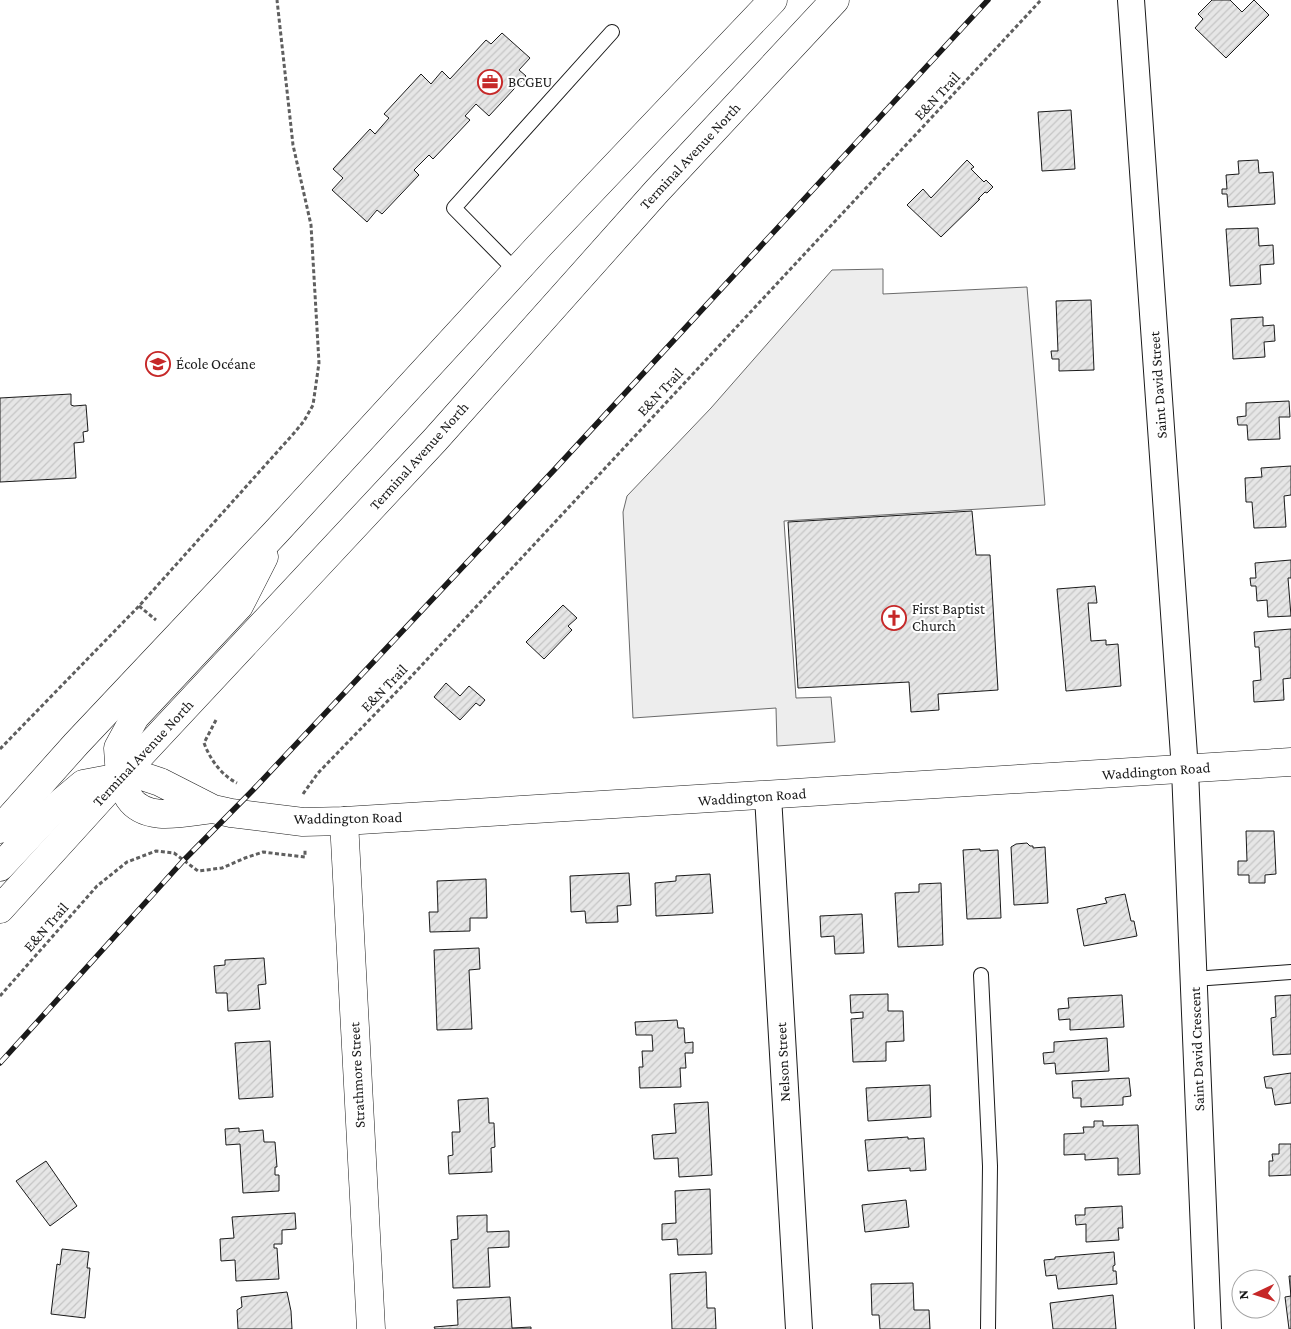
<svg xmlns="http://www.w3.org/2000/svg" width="1291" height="1329" viewBox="0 0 1291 1329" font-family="'Crimson Pro',serif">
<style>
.built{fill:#ededed;stroke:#6a6a6a}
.building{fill:url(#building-hatch);stroke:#1a1a1a}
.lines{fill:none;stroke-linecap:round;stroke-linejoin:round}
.service-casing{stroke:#1a1a1a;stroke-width:16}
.minor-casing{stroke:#1a1a1a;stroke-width:28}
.tertiary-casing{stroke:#1a1a1a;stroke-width:29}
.primary-casing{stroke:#1a1a1a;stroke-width:29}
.path{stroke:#5f5f5f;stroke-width:3;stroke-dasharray:4 2.5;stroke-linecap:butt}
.service{stroke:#fff;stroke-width:14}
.minor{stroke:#fff;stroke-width:26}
.tertiary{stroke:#fff;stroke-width:28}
.primary{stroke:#fff;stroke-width:28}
.rail-casing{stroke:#1a1a1a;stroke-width:5.5}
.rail{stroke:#fff;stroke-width:4;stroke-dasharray:11;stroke-linecap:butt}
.labels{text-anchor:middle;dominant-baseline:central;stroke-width:4;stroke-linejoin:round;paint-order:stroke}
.poi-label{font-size:15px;fill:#1a1a1a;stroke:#fff;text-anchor:start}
.street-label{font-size:15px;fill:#1a1a1a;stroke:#fff}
</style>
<defs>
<pattern id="building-hatch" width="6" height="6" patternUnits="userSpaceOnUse" patternTransform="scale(1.25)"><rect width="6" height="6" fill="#e6e6e6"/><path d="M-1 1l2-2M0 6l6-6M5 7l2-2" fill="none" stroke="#c5c5c5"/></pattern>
</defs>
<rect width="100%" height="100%" fill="#fff"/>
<polygon class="built" points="883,269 883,294 1027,287 1045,505 784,521 796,698 831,697 835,742 777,746 776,708 633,718 623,512 627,496 711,408 832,270"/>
<g class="building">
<polygon points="1212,0 1230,0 1242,12 1254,0 1269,15 1226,58 1195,28 1203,19 1198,14"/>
<polygon points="502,33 530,58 519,70 526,76 489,116 476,104 465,116 470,120 433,159 429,155 414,170 419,175 382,214 377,210 367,222 332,190 343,178 333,169 370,129 375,134 389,118 384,114 421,74 431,84 442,71 450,79 486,40 491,44"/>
<polygon points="1071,110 1075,169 1042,171 1038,112"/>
<polygon points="967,160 974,167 971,169 984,182 986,180 993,187 987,193 985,192 978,199 980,199 941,237 907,205 923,189 931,198"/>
<polygon points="1258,160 1259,173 1273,172 1275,204 1228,207 1227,194 1222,194 1222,189 1227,189 1226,175 1239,174 1238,161"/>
<polygon points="1258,228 1259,246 1273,245 1274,264 1260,265 1261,284 1230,286 1226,229"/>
<polygon points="1091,300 1094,370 1059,371 1059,359 1052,359 1051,351 1058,351 1056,301"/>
<polygon points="1263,317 1263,326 1274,325 1275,341 1264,342 1265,357 1233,359 1231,319"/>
<polygon points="71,394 71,405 74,406 86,405 88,431 83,432 84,442 74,443 76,478 0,482 0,398"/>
<polygon points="1289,401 1290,417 1279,417 1280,439 1248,440 1247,425 1238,425 1237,417 1246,416 1246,403"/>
<polygon points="1291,466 1291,495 1284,496 1286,527 1254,528 1252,502 1246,502 1245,478 1262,477 1261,468"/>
<polygon points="972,511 976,555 990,555 998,690 938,694 939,710 911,712 909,682 798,688 788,522"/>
<polygon points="1291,560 1291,578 1288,578 1291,616 1268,617 1267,600 1257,601 1256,586 1251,586 1250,578 1256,578 1255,563"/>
<polygon points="1095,586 1097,603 1088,603 1091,641 1106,640 1106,645 1118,644 1121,686 1066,691 1057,589"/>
<polygon points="563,605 577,618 568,626 572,630 544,659 526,642"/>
<polygon points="1291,629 1291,678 1283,679 1284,700 1254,702 1253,681 1261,680 1259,647 1255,647 1254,632"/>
<polygon points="446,683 460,696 469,686 485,700 480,706 476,703 460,720 434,697"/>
<polygon points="1246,831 1274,831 1276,874 1265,875 1265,883 1249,883 1249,875 1238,875 1238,861 1247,861"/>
<polygon points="1027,843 1030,846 1033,846 1033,848 1045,847 1048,903 1014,905 1011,847 1016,844"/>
<polygon points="980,849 980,851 998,850 1001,918 967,919 963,850"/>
<polygon points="629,873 631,905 617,906 618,922 586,923 585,911 571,912 570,876"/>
<polygon points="710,874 713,913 656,916 655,883 676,881 676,876"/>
<polygon points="486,879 487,918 470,918 470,931 430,932 429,912 438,912 437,881"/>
<polygon points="941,883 943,945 898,947 895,893 919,892 919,884"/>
<polygon points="1125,894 1131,921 1134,921 1137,936 1084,946 1077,909 1107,903 1105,898"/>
<polygon points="862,914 864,953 835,954 834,936 821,937 820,916"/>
<polygon points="479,948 480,969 469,970 472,1029 437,1030 434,950"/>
<polygon points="264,958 266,984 258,985 260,1009 228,1011 227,993 216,993 214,966 225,965 225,960"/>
<polygon points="888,994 888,1011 903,1011 904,1041 886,1042 886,1061 853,1062 851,1019 863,1018 863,1012 851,1013 850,995"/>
<polygon points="1122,995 1124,1027 1070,1030 1070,1019 1059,1020 1058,1009 1069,1008 1068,998"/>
<polygon points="1291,995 1291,1054 1273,1055 1271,1018 1276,1017 1275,996"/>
<polygon points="677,1020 678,1028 684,1028 685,1043 693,1042 693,1053 685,1053 686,1068 680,1068 681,1087 640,1088 639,1067 643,1067 642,1051 653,1051 652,1035 636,1035 635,1022"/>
<polygon points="1107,1038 1109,1071 1056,1074 1055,1063 1044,1064 1043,1053 1054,1052 1054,1042"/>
<polygon points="270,1041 273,1097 239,1099 235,1043"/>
<polygon points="1291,1073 1291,1103 1275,1105 1272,1088 1266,1088 1264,1077"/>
<polygon points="1129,1078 1131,1096 1123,1097 1123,1105 1081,1107 1081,1098 1073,1098 1072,1081"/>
<polygon points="930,1085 931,1117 868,1121 866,1088"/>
<polygon points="488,1098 489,1123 494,1123 495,1147 491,1148 492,1172 449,1174 448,1156 453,1155 452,1132 460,1132 458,1100"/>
<polygon points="708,1102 712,1175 679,1177 678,1158 654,1159 652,1135 676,1133 674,1104"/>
<polygon points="1094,1121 1103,1121 1103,1126 1138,1125 1140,1174 1118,1175 1118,1158 1085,1160 1085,1154 1064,1155 1064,1134 1084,1133 1083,1127 1094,1127"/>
<polygon points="239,1128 239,1132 263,1130 264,1142 275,1142 277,1167 275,1167 275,1175 279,1175 279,1191 243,1193 240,1144 226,1145 225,1129"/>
<polygon points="908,1137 908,1139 924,1138 926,1170 910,1171 910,1168 868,1171 865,1140"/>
<polygon points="1279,1144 1291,1144 1291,1175 1269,1176 1269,1161 1273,1161 1272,1154 1279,1154"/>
<polygon points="46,1161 77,1206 50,1226 16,1181"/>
<polygon points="710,1189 712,1254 678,1255 677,1239 662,1240 662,1224 676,1223 675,1191"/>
<polygon points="906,1200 909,1227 865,1232 862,1205"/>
<polygon points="1122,1206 1123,1228 1118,1228 1119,1240 1086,1242 1086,1224 1076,1225 1075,1215 1085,1215 1085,1208"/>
<polygon points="295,1213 296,1229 282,1230 282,1244 274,1244 274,1248 277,1248 279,1279 236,1281 235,1260 221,1261 220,1239 234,1238 232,1217"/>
<polygon points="487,1215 487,1232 509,1231 509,1247 488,1248 490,1287 453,1288 451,1240 458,1239 457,1216"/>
<polygon points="62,1249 89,1252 87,1268 90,1268 85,1318 51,1314 57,1264 60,1265"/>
<polygon points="1114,1252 1115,1265 1113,1266 1113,1271 1116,1271 1117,1284 1058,1289 1056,1275 1046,1276 1044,1260 1055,1259 1055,1257"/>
<polygon points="706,1272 707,1308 715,1308 716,1329 672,1329 670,1274"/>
<polygon points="1289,1276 1291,1276 1291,1329 1289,1329 1285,1297 1291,1296"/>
<polygon points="913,1283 914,1310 929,1310 930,1329 880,1329 879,1315 872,1315 871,1284"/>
<polygon points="287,1292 291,1311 292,1329 238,1329 237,1310 242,1307 241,1297"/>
<polygon points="1113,1295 1116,1329 1053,1329 1050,1303"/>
<polygon points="510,1297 512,1328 531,1327 531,1329 435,1329 434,1327 458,1325 457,1300"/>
</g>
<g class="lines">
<defs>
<g id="service">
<polyline points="516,271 454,208 612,32"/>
<polyline points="981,975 990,1166 988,1329"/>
<polyline points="1194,979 1291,972"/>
</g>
<g id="minor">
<polyline points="1131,0 1185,770 1208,1329"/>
<polyline points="768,796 799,1329"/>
</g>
<g id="tertiary">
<path d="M213,809C188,811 147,824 129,798C125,792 123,783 120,777L142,776L160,782L213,809L231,813L303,822L344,821L1291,762"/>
<polyline points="344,821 371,1329"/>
</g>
<g id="primary">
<polyline points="120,777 118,748 135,717 239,606 264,557"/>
<polyline points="0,829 76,744 276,532 539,246 773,0"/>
<polyline points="0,867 58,805 83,784 120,777"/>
<polyline points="0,909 120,777 435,440 657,191 835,0"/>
</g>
</defs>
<use href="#service" class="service-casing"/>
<use href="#minor" class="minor-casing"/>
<use href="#tertiary" class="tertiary-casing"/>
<use href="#primary" class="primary-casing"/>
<g class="path">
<polyline points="139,606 156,620"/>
<path d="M216,720L204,743C210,759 221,775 237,783"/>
<polyline points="0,749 139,606 295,432 304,421 313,405 319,363 311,225 293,145 277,0"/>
<polyline points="303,794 318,773 407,681 1041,0"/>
<polyline points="0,996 97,886 127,862 156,851 174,853 198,871 222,868 245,858 263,852 305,857 305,850"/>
</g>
<use href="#service" class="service"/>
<use href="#minor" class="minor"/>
<use href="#tertiary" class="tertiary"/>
<use href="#primary" class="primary"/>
<defs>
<polyline id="rail" points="0,1063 183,861 253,790 555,469 988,0"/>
</defs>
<use href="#rail" class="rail-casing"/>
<use href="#rail" class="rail"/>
</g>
<defs>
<symbol id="office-ring" viewBox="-11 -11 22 22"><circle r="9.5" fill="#fff" stroke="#c62828" stroke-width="1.5"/><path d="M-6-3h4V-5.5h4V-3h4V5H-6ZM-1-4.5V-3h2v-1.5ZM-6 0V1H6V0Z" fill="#c62828"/></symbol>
<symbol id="school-ring" viewBox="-11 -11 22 22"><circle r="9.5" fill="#fff" stroke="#c62828" stroke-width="1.5"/><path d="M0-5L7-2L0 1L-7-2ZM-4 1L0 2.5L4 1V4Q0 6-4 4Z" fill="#c62828"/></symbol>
<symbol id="church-ring" viewBox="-11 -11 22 22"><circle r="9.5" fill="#fff" stroke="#c62828" stroke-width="1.5"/><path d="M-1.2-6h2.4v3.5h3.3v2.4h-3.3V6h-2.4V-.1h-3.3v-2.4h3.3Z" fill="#c62828"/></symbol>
</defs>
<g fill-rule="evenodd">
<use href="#office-ring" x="476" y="68" width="28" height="28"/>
<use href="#school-ring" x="144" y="350" width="28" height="28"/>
<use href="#church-ring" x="880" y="604" width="28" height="28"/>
</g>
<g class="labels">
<g class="poi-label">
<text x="508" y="82">BCGEU</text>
<text x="176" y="364">École Océane</text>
<text x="912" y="609">First Baptist<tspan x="912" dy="17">Church</tspan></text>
</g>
<g class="street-label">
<text transform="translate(937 96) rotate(-47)">E&amp;N Trail</text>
<text transform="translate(690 156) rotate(-47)">Terminal Avenue North</text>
<text transform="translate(1158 385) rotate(-94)">Saint David Street</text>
<text transform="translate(660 392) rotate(-47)">E&amp;N Trail</text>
<text transform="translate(419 456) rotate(-48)">Terminal Avenue North</text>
<text transform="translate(384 688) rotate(-46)">E&amp;N Trail</text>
<text transform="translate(143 753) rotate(-47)">Terminal Avenue North</text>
<text transform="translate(1156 771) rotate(-4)">Waddington Road</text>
<text transform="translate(752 797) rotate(-4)">Waddington Road</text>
<text transform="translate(348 818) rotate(-1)">Waddington Road</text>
<text transform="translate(46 927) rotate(-49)">E&amp;N Trail</text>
<text transform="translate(1197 1049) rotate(-92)">Saint David Crescent</text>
<text transform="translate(783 1062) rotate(-93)">Nelson Street</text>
<text transform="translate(357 1075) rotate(-93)">Strathmore Street</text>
</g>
</g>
<g transform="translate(1256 1294) rotate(266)"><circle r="24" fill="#ffffff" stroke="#a3a3a3"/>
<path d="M0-4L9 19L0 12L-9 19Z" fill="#c62828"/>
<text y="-8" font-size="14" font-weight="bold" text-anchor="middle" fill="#1a1a1a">N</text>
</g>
</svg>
